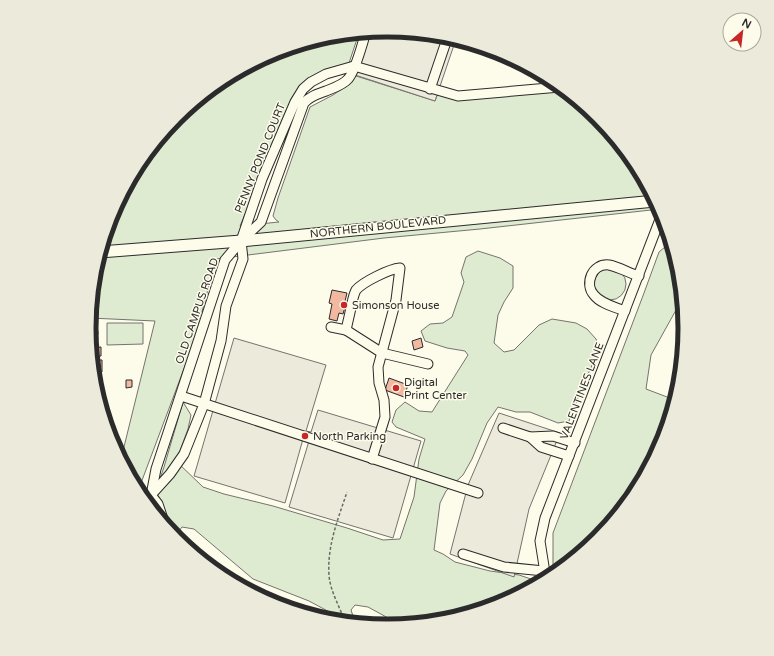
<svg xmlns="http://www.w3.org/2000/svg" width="774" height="656" viewBox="0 0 774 656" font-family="'Varela Round',sans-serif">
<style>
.green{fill:#deebd1;stroke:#74746e}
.parking{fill:#eceadb;stroke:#74746e}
.building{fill:#f2b8a0;stroke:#2b2b2b}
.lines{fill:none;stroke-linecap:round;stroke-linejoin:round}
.minor-casing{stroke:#2b2b2b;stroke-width:11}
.major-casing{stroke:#2b2b2b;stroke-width:13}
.path{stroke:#6a6964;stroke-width:1.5;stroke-dasharray:3 2;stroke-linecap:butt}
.minor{stroke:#fdfbea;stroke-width:9}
.major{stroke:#fdfbea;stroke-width:11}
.poi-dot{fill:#c62828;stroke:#fdfbea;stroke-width:1.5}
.labels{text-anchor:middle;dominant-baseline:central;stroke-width:3;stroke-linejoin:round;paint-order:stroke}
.street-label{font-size:11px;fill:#2b2b2b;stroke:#fdfbea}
.poi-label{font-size:11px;fill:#2b2b2b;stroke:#fdfbea;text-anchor:start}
.rim{fill:none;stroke:#2b2b2b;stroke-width:5}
</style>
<rect width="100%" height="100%" fill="#fdfbea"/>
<g class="green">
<polygon points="359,33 349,63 324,71 300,86 240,226 279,222 276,220 273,216 278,198 310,107 333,95 345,87 353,75 435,101 438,93 561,87 598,117 635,163 660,209 480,229 384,238 216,259 194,342 138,491 121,459 155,321 90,318 95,270 112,214 139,162 176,117 222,80 273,53 329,36"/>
<polygon points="671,242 679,270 681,288 676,310 651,355 646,389 675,400 662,442 635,494 627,503 620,506 609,525 598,539 555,573 553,572 553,533 644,293 659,252"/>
<polygon points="478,251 500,258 513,266 513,288 504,302 498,315 494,343 504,352 514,350 539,325 552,319 576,323 587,329 596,339 598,345 594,361 583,385 569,421 558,423 530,412 516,412 498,407 487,423 472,459 463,475 446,491 440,503 434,550 443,554 455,562 490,571 519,575 531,579 536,585 501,603 445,620 401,625 368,607 355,605 351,610 353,616 335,615 309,601 253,579 194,529 182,527 179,531 215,571 176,539 150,507 164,467 183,402 191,415 188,429 176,461 203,487 224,494 273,506 347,528 383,540 400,539 414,497 419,459 425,439 396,427 392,422 396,410 405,402 419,411 432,412 468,355 465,351 447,348 425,341 421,331 430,324 443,323 452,317 464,282 461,273 466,257"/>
<circle cx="610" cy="284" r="16"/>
<polygon points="107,323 143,323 143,344 107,345"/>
</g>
<g class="parking">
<polygon points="387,30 445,36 456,39 435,101 352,74 366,32"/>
<polygon points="234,338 326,365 306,431 311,432 318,410 421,441 393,538 289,507 309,441 303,439 285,503 194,476"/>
<polygon points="499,413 560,433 529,509 514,577 450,554 468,485"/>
</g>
<g class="building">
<polygon points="332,290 347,293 345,301 357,304 356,309 345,307 343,314 339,313 337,321 329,319 332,304 329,303"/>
<polygon points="89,325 97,325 98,334 90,334"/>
<polygon points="421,338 423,347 414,350 412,341"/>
<polygon points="101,347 101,356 92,357 92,360 102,360 102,372 93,372 91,348"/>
<polygon points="389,378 408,385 404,397 385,390"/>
<polygon points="126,380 132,380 132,387 126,388"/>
</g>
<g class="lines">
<defs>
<g id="minor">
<path d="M354,66L326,74L311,82L303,89L295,102L262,179L241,241L261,222L304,103C310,96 318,94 326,91C333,88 343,85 348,79C356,70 362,44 366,32"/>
<polyline points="354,66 458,96 560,87"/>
<polyline points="430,89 448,36"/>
<path d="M352,303C353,298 354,294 356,290C363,282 389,269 400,268L396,300L378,367L379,383L384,400L385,417L372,459"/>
<polyline points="351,308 346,330 382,353 428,364"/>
<path d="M625,311C615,307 601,304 594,295C584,284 592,263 609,265C619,267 629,273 639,276"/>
<polyline points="331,327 346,330"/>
<polyline points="181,396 478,493"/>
<polyline points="503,428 530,437 553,436 575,443"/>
<polyline points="530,437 541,447 569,456"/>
<polyline points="151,495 170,474 184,454 204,404 221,341 226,306 243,259 241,241"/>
<polyline points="151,495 158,504 165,525"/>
<polyline points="148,504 151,495 156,469 225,260 241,241"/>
<polyline points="463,554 504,567 544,571"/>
<polyline points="546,579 540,541 545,518 662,214"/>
</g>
<polyline id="major" points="100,252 241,241 655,201"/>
</defs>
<use href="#minor" class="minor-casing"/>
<use href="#major" class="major-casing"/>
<path class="path" d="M345,622C340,607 330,591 329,575C327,546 338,519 347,492"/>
<use href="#minor" class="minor"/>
<use href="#major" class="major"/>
</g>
<g class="poi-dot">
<circle cx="344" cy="305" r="4"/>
<circle cx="396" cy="388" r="4"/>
<circle cx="305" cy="436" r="4"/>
</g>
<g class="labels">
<g class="street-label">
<text transform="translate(260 158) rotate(-68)">PENNY POND COURT</text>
<text transform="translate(378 227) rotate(-6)">NORTHERN BOULEVARD</text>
<text transform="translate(197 311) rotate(-71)">OLD CAMPUS ROAD</text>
<text transform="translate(582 391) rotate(-69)">VALENTINES LANE</text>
</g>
<g class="poi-label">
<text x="352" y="305">Simonson House</text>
<text x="404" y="382">Digital<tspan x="404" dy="13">Print Center</tspan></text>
<text x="313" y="436">North Parking</text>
</g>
</g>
<path d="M0 0H774V656H0ZM96 328a291 291 0 1 1 582 0a291 291 0 1 1-582 0Z" fill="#eceadb" fill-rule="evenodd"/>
<path class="rim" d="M96 328a291 291 0 1 1 582 0a291 291 0 1 1-582 0Z"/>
<g transform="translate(742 32) rotate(28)"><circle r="19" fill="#fdfbea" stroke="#a9a89e"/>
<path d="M0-3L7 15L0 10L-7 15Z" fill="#c62828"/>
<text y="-6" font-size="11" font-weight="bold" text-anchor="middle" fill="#2b2b2b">N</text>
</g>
</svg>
